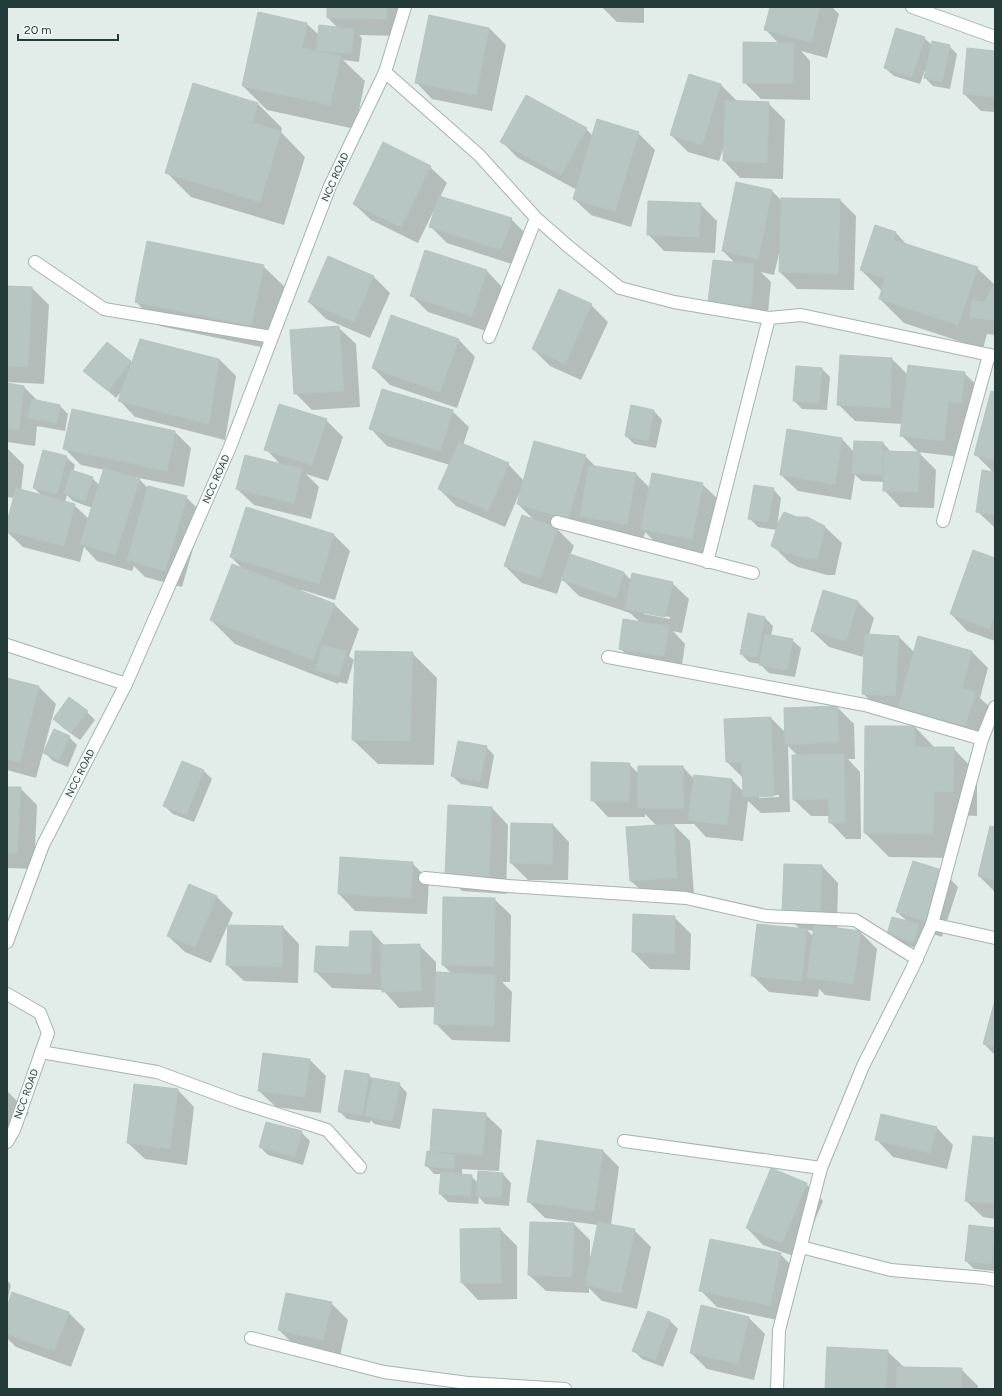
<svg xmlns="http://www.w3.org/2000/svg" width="1002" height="1396" viewBox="0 0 1002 1396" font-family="Figtree,sans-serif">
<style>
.shadow{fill:#0003;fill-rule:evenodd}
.building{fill:#b8c6c3;stroke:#b5c5c2}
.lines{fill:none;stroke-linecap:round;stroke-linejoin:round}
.service-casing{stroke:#a5b4b1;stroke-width:14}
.minor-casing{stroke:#a5b4b1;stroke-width:14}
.service{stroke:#fff;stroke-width:12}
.minor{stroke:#fff;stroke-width:12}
.labels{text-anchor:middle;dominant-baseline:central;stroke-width:3.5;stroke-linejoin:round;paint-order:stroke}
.street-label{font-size:10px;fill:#233c3a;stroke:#f3f8f7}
</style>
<rect width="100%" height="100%" fill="#e2ece9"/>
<g class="shadow">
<polygon points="328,7 403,7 402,36 359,35 362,38 359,62 343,60 365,81 355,129 267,110 243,86 307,24 319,35 338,28 328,18"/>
<polygon points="602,7 644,7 644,23 617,22"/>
<polygon points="771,7 832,7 839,14 827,58 801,51 810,61 810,100 761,99 744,82 779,44 765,29"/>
<polygon points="489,28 506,45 492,111 432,99 416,82"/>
<polygon points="924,38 932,45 949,46 957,54 950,89 933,86 925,78 927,70 925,70 920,84 894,76 885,68"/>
<polygon points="995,52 995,112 981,111 964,94"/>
<polygon points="690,75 721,85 738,102 768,103 785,120 783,179 740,178 724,161 724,146 719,161 688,152 671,135"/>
<polygon points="194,85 258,104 282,128 281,132 305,157 284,225 191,197 167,173"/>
<polygon points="586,129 593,136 638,133 655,150 631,227 591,215 574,199 577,190 518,158 502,142"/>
<polygon points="430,167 447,183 440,197 511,219 528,236 518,266 447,243 431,227 436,206 418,243 371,220 354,204"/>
<polygon points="772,191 782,201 840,200 856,216 854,290 797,289 780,272 780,249 774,275 761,272 771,282 767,322 726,318 709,301 735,263 723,251"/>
<polygon points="700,204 717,221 715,253 664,251 648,234"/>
<polygon points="876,226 896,233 908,246 977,268 995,285 995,335 987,334 983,349 904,323 880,299 882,291 861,270"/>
<polygon points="263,266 288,290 275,350 160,326 136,302"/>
<polygon points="487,271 503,288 489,332 428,312 411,295"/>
<polygon points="373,276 390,293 370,338 326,319 309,302"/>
<polygon points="7,287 32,288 49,305 44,384 7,382"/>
<polygon points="591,305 608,322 581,380 550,366 533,349"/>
<polygon points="339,328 356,344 360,407 312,410 295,393"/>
<polygon points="459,340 475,357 457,408 390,385 373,368"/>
<polygon points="107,343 132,363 219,359 236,376 225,440 135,417 119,400 121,392 116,398 85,371"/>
<polygon points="841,356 892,359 908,375 964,373 981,389 977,419 964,418 960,457 918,452 936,470 934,508 900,507 884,490 884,482 862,481 855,475 851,500 798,491 781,475 788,430 842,439 854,452 883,443 891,452 919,453 901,435 902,424 855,421 839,405"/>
<polygon points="822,369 830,377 827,410 802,409 794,401"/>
<polygon points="7,384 24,387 39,402 60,406 68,414 65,431 37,426 35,446 7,442"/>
<polygon points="995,393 995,528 977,511 993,472 976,455"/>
<polygon points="632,407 654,411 662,420 656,448 634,444 626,436"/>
<path d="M452,411L469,427L463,445L508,464L524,481L585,456L596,467L636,474L650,488L702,484L719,500L708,555L658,545L645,532L643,540L598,532L588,522L585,535L554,526L574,546L570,555L624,573L631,580L672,583L689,599L682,633L673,631L685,644L681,672L636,665L620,648L640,622L630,613L579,596L562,579L557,594L522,583L505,566L535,521L518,504L521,492H520L505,527L456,506L439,489L450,465L387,446L371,429ZM644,612L670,617V619L644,614Z"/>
<polygon points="326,420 343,437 328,481 306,474 319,487 311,519 254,505 237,489 281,465 266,449"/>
<path d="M175,432L191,448L184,487L134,477V478L140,480L149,489L186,497L203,514L182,587L145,577L134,566L132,571L97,561L84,547L80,562L23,547L7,532V526L14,498L7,497V448L24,465L21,491L42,496L34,488L66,457L75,465L73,472L92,478L100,486L105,470L81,465L64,448ZM67,495L73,501L92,508L89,519L74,505L65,502Z"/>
<polygon points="773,489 781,498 777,527 825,527 842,543 835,575 827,575 798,567 789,562 773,546 777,530 758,527 749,518"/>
<polygon points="334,535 350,551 335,600 302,590 301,592 335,605 359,629 349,656 354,660 347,684 339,682 338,684 235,644 211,620 244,570 231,557"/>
<polygon points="995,559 995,641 967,631 951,614"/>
<polygon points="857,601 874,618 869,635 899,637 915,653 972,652 988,668 980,698 992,709 982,742 879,710 863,693 864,653 863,657 829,647 812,631"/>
<polygon points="764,617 773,626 771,636 792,640 801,648 795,677 769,673 760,664 749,662 741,654"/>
<polygon points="412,653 437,678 434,765 378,764 353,740"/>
<polygon points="7,679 39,687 56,704 36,778 7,770"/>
<path d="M837,707L854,724L855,759H848L860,772L861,839H846L830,822V816H811L794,800L798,756L788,746L790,812L761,813L748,801L743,841L706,837L694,824H673L690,841L694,894L648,897L631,881L657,826L645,814V817H608L592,800L629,764L639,774L683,767L694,779L695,776L732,780L744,792V779L727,762L725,720L771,718L786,733L785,709ZM779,795V797L759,798V796Z"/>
<polygon points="87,712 95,720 80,740 62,727 54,719"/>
<polygon points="915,727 935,748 953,748 977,773 977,816 958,815 957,858 889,857 865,833"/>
<polygon points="69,737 77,745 68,767 53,761 45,753"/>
<polygon points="486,747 494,755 488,789 461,784 452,776"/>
<polygon points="182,762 204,771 212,779 194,822 173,814 164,806"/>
<polygon points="7,788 20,788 37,805 34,869 7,868"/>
<polygon points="492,808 508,825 506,894 462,891 446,875"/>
<polygon points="512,824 553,825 569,842 568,880 528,880 511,863"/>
<polygon points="995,828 995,892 979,876"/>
<polygon points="341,858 412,863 429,880 427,914 355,911 339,894"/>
<path d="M822,866L838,883L837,929L860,932L877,949L870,1001L825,995L819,989L818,997L769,992L752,975L800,929L784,913ZM807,930L815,931L814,937Z"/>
<polygon points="941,870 958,887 942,937 927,932 922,950 896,942 888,934 908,922 897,912"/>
<polygon points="216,896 233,913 211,963 185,952 168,936"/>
<polygon points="494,899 511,915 510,982 502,982 512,992 510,1042 452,1040 435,1023 436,1007 399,1008 383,990 332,988 315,971 372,932 385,946 419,945 436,962 436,973 452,974 443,965"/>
<polygon points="674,917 691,934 690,970 650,969 633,952"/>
<polygon points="283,927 299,944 298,983 244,981 227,965"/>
<polygon points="995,1004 995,1055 984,1044"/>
<polygon points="309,1059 326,1076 321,1113 276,1107 259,1091"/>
<polygon points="346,1071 369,1075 374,1080 399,1084 407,1093 400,1129 374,1124 371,1120 370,1123 347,1119 339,1111"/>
<polygon points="178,1090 194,1107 187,1165 145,1159 128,1143"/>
<polygon points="7,1091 29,1113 7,1143"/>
<polygon points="485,1114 502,1130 499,1171 462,1169 462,1175 471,1176 478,1183 503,1174 511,1183 509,1206 485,1204 479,1197 478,1204 448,1202 440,1194 442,1174 434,1174 426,1165 433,1153 431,1151"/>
<polygon points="937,1128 953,1145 947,1169 893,1157 877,1140"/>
<polygon points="301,1132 310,1141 303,1165 268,1155 260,1147"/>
<polygon points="995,1139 995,1219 983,1217 966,1201"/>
<polygon points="603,1151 619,1167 611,1225 634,1230 651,1247 637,1309 602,1301 589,1288 589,1293 546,1291 529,1275 574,1224 590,1240 590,1259 591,1259 598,1225 545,1218 528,1201"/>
<polygon points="806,1184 823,1201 799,1258 763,1245 747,1228"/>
<polygon points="500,1229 517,1246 517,1299 478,1300 462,1283"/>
<polygon points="995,1229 995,1271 974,1269 966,1261"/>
<polygon points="780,1254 797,1271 786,1322 717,1307 701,1291"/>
<polygon points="7,1280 11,1285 7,1303 68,1312 85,1329 71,1367 16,1347 7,1338"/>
<polygon points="331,1303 348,1320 340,1356 296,1347 279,1330"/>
<polygon points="648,1312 670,1321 678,1329 663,1367 642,1359 634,1351"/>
<polygon points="748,1317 765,1334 754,1380 707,1369 691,1353"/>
<polygon points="887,1351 904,1367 961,1369 978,1386 978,1389 826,1389"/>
</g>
<g class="building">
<polygon points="327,7 386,7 386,19 327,18"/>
<polygon points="770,7 820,7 811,42 764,30"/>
<polygon points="258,12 307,23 302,48 341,56 330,105 242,86"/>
<polygon points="429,15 489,28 476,95 415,83"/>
<polygon points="319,25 354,29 351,54 316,50"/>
<polygon points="896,28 925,37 912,77 884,68"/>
<polygon points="932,41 950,45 942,82 924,78"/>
<polygon points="743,42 794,43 793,83 743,83"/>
<polygon points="967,48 995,51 995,97 963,94"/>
<polygon points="689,74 721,84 702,145 670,135"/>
<polygon points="193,83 258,103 252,123 281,131 260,202 165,173"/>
<polygon points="526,95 587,128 561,175 500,142"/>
<polygon points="725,100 769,102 767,163 723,161"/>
<polygon points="597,119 639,132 615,211 573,199"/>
<polygon points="383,142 431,166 401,227 353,204"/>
<polygon points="736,182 772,190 758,259 722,251"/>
<polygon points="439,196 512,218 501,250 429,227"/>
<polygon points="781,198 840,199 838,274 779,272"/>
<polygon points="648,201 701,203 699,237 647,235"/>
<polygon points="875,225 896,232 894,240 978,267 958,325 879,299 885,278 860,270"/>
<polygon points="147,241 264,265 251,326 135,302"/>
<polygon points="425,250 487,270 472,316 410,296"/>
<polygon points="328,256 374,276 354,322 308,302"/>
<polygon points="713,260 754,264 751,306 708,302"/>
<polygon points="995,282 995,320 970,318 972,300 984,302"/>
<polygon points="7,286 32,287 28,367 7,366"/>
<polygon points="559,289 592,304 565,364 532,349"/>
<polygon points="391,315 459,339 440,392 372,368"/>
<polygon points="339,326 344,391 294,394 290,330"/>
<polygon points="140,339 219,359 209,424 118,401"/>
<polygon points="107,342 131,361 108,391 83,371"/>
<polygon points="840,355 892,358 890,408 837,405"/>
<polygon points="908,365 965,372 961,403 948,402 944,441 900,436"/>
<polygon points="796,366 822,368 819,403 793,401"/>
<polygon points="7,383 24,386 19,430 7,428"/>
<polygon points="382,389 453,410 440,451 369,429"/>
<polygon points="991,391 995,392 995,460 974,455"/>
<polygon points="32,399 60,405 57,423 28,418"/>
<polygon points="279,404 327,419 312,465 264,450"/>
<polygon points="631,405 654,410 648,441 625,436"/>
<polygon points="72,409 175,431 167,471 63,449"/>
<polygon points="787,429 842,438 835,484 780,475"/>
<polygon points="534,441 586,455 568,519 517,504"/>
<polygon points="854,441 883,442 882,475 852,473"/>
<polygon points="459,442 509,463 488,511 438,489"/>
<polygon points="43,450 67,456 57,494 33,488"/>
<polygon points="884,451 920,452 918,492 883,491"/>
<polygon points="245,455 302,469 294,503 236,489"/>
<polygon points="589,465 636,473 627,524 580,516"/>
<polygon points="104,468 140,479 115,555 80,544"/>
<polygon points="71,470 93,477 85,501 64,493"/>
<polygon points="982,470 995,472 995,515 976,512"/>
<polygon points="652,473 703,483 692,539 641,529"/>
<polygon points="754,485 774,488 768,522 748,519"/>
<polygon points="148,486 187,496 165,571 127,560"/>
<polygon points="16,488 75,504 64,546 7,531 7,522"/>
<polygon points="246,507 334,534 319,584 230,557"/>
<polygon points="784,512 797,517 807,517 825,526 818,559 810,559 780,551 771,546 778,523"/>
<polygon points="522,515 558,528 540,578 504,566"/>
<polygon points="973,550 995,558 995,613 989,629 950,614"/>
<polygon points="570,554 624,572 616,598 561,580"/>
<polygon points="232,564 335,604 313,660 210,620"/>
<polygon points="632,573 673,582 665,617 625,609"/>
<polygon points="823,590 858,601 846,641 811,631"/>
<polygon points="748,613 765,617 757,657 740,654"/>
<polygon points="623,619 669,626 664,656 619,649"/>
<polygon points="765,634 793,639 787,670 759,665"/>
<polygon points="865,634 899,636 895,696 862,694"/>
<polygon points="918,636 972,651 962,688 976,692 965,726 898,708"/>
<polygon points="322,645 346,651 339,676 316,670"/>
<polygon points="355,651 413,652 410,741 352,740"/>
<polygon points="7,678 39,686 20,762 7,759"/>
<polygon points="69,697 88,711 71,733 53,719"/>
<polygon points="837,706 839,742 785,745 784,708"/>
<polygon points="771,717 774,796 743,797 742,762 726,762 724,719"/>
<polygon points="865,726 915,726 915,747 954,747 953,792 934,791 933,834 864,833"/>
<polygon points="54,729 70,736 59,760 43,753"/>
<polygon points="458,741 487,746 480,781 451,776"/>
<polygon points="844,754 845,823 829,823 828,799 793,800 792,755"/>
<polygon points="182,761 204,770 186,815 163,806"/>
<polygon points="591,762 630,763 629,801 591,801"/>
<polygon points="638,766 683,766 684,808 638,808"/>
<polygon points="694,775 732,779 727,825 688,820"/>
<polygon points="7,787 21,787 17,853 7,853"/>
<polygon points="448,805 492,807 489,877 445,875"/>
<polygon points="511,823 553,824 552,864 510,863"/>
<polygon points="674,824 677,878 630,881 626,827"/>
<polygon points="990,826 995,827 995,880 978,876"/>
<polygon points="340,857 413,862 411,898 338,894"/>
<polygon points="913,861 942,870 925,921 896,912"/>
<polygon points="784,864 822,865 820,915 782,914"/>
<polygon points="189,884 217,896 195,947 167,936"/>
<polygon points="443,897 495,898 494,966 442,965"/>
<polygon points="633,914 675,916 674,954 632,952"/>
<polygon points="892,917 919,924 914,942 887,934"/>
<polygon points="757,924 807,929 802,981 751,976"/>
<polygon points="228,925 283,926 282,967 226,965"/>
<polygon points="814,925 861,931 853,984 807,978"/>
<polygon points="350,931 372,931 371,974 314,972 316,946 349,947"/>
<polygon points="420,944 421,991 382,992 380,945"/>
<polygon points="436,972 495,975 494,1026 434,1024"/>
<polygon points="995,1000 995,1047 983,1044"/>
<polygon points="263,1053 310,1059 305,1097 258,1091"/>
<polygon points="345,1070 369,1074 362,1115 338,1112"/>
<polygon points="373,1078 400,1083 392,1121 365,1116"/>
<polygon points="134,1084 178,1089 170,1149 127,1143"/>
<polygon points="433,1109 486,1113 483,1155 430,1151"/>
<polygon points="881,1114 937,1127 930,1153 875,1140"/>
<polygon points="266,1122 302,1131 295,1157 259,1147"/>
<polygon points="973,1136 995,1138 995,1204 965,1201"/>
<polygon points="537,1140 603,1150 594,1211 527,1202"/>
<polygon points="427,1151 455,1155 454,1169 425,1166"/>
<polygon points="771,1168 807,1183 782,1243 746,1228"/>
<polygon points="478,1171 503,1173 501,1198 476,1196"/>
<polygon points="441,1172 472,1175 470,1196 439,1194"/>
<polygon points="530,1222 574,1223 572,1277 528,1275"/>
<polygon points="598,1222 635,1229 621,1293 585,1285"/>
<polygon points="969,1225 995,1228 991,1264 965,1261"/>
<polygon points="500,1228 501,1283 461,1283 460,1229"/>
<polygon points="710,1239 781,1253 770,1305 699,1291"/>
<polygon points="12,1292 69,1312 54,1351 7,1334 7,1306"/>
<polygon points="286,1293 332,1302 323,1340 278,1330"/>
<polygon points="701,1305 749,1317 738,1364 690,1353"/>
<polygon points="648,1311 670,1320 655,1360 632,1351"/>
<polygon points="827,1347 888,1350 886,1389 825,1389"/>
<polygon points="897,1367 962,1368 961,1389 896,1389"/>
</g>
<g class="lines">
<defs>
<polyline id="service" points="251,1338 384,1372 468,1383 565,1389"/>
<g id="minor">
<polyline points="912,7 995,37"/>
<polyline points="385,72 479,155 536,218 569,247 620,288 674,302 769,318 801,315 995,356"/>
<polyline points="35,262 104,309 272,337"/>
<polyline points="489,337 536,218"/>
<polyline points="943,521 989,355"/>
<polyline points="557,522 753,573"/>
<polyline points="707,562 769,318"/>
<polyline points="7,645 126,684"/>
<polyline points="608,657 865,705 982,739"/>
<polyline points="425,878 508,886 686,898 766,916 855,920 917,959"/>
<polyline points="932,924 995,938"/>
<polyline points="7,942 43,845 126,684 230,447 330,186 385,72 405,7"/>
<polyline points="7,994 40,1013 48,1033 14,1130 7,1142"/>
<polyline points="41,1052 157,1072 239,1102 327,1130 360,1167"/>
<polyline points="624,1141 821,1168"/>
<polyline points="801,1247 891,1270 985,1278 995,1280"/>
<polyline points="466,1389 468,1383"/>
<polyline points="777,1389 779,1330 821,1168 863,1066 912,969 932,924 982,739 995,707"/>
</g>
</defs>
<use href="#service" class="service-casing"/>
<use href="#minor" class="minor-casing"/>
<use href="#service" class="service"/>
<use href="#minor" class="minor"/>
</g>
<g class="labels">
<g class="street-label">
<text transform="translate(335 177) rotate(-66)">NCC ROAD</text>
<text transform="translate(216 479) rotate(-66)">NCC ROAD</text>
<text transform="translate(80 773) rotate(-63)">NCC ROAD</text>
<text transform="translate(26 1094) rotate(-70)">NCC ROAD</text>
</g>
</g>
<rect width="1002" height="1396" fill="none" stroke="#233c3a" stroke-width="16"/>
<path d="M18 34v6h100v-6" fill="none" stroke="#233c3a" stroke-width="2"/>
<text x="24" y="34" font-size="12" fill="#233c3a" stroke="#f3f8f7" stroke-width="3" paint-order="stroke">20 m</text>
</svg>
